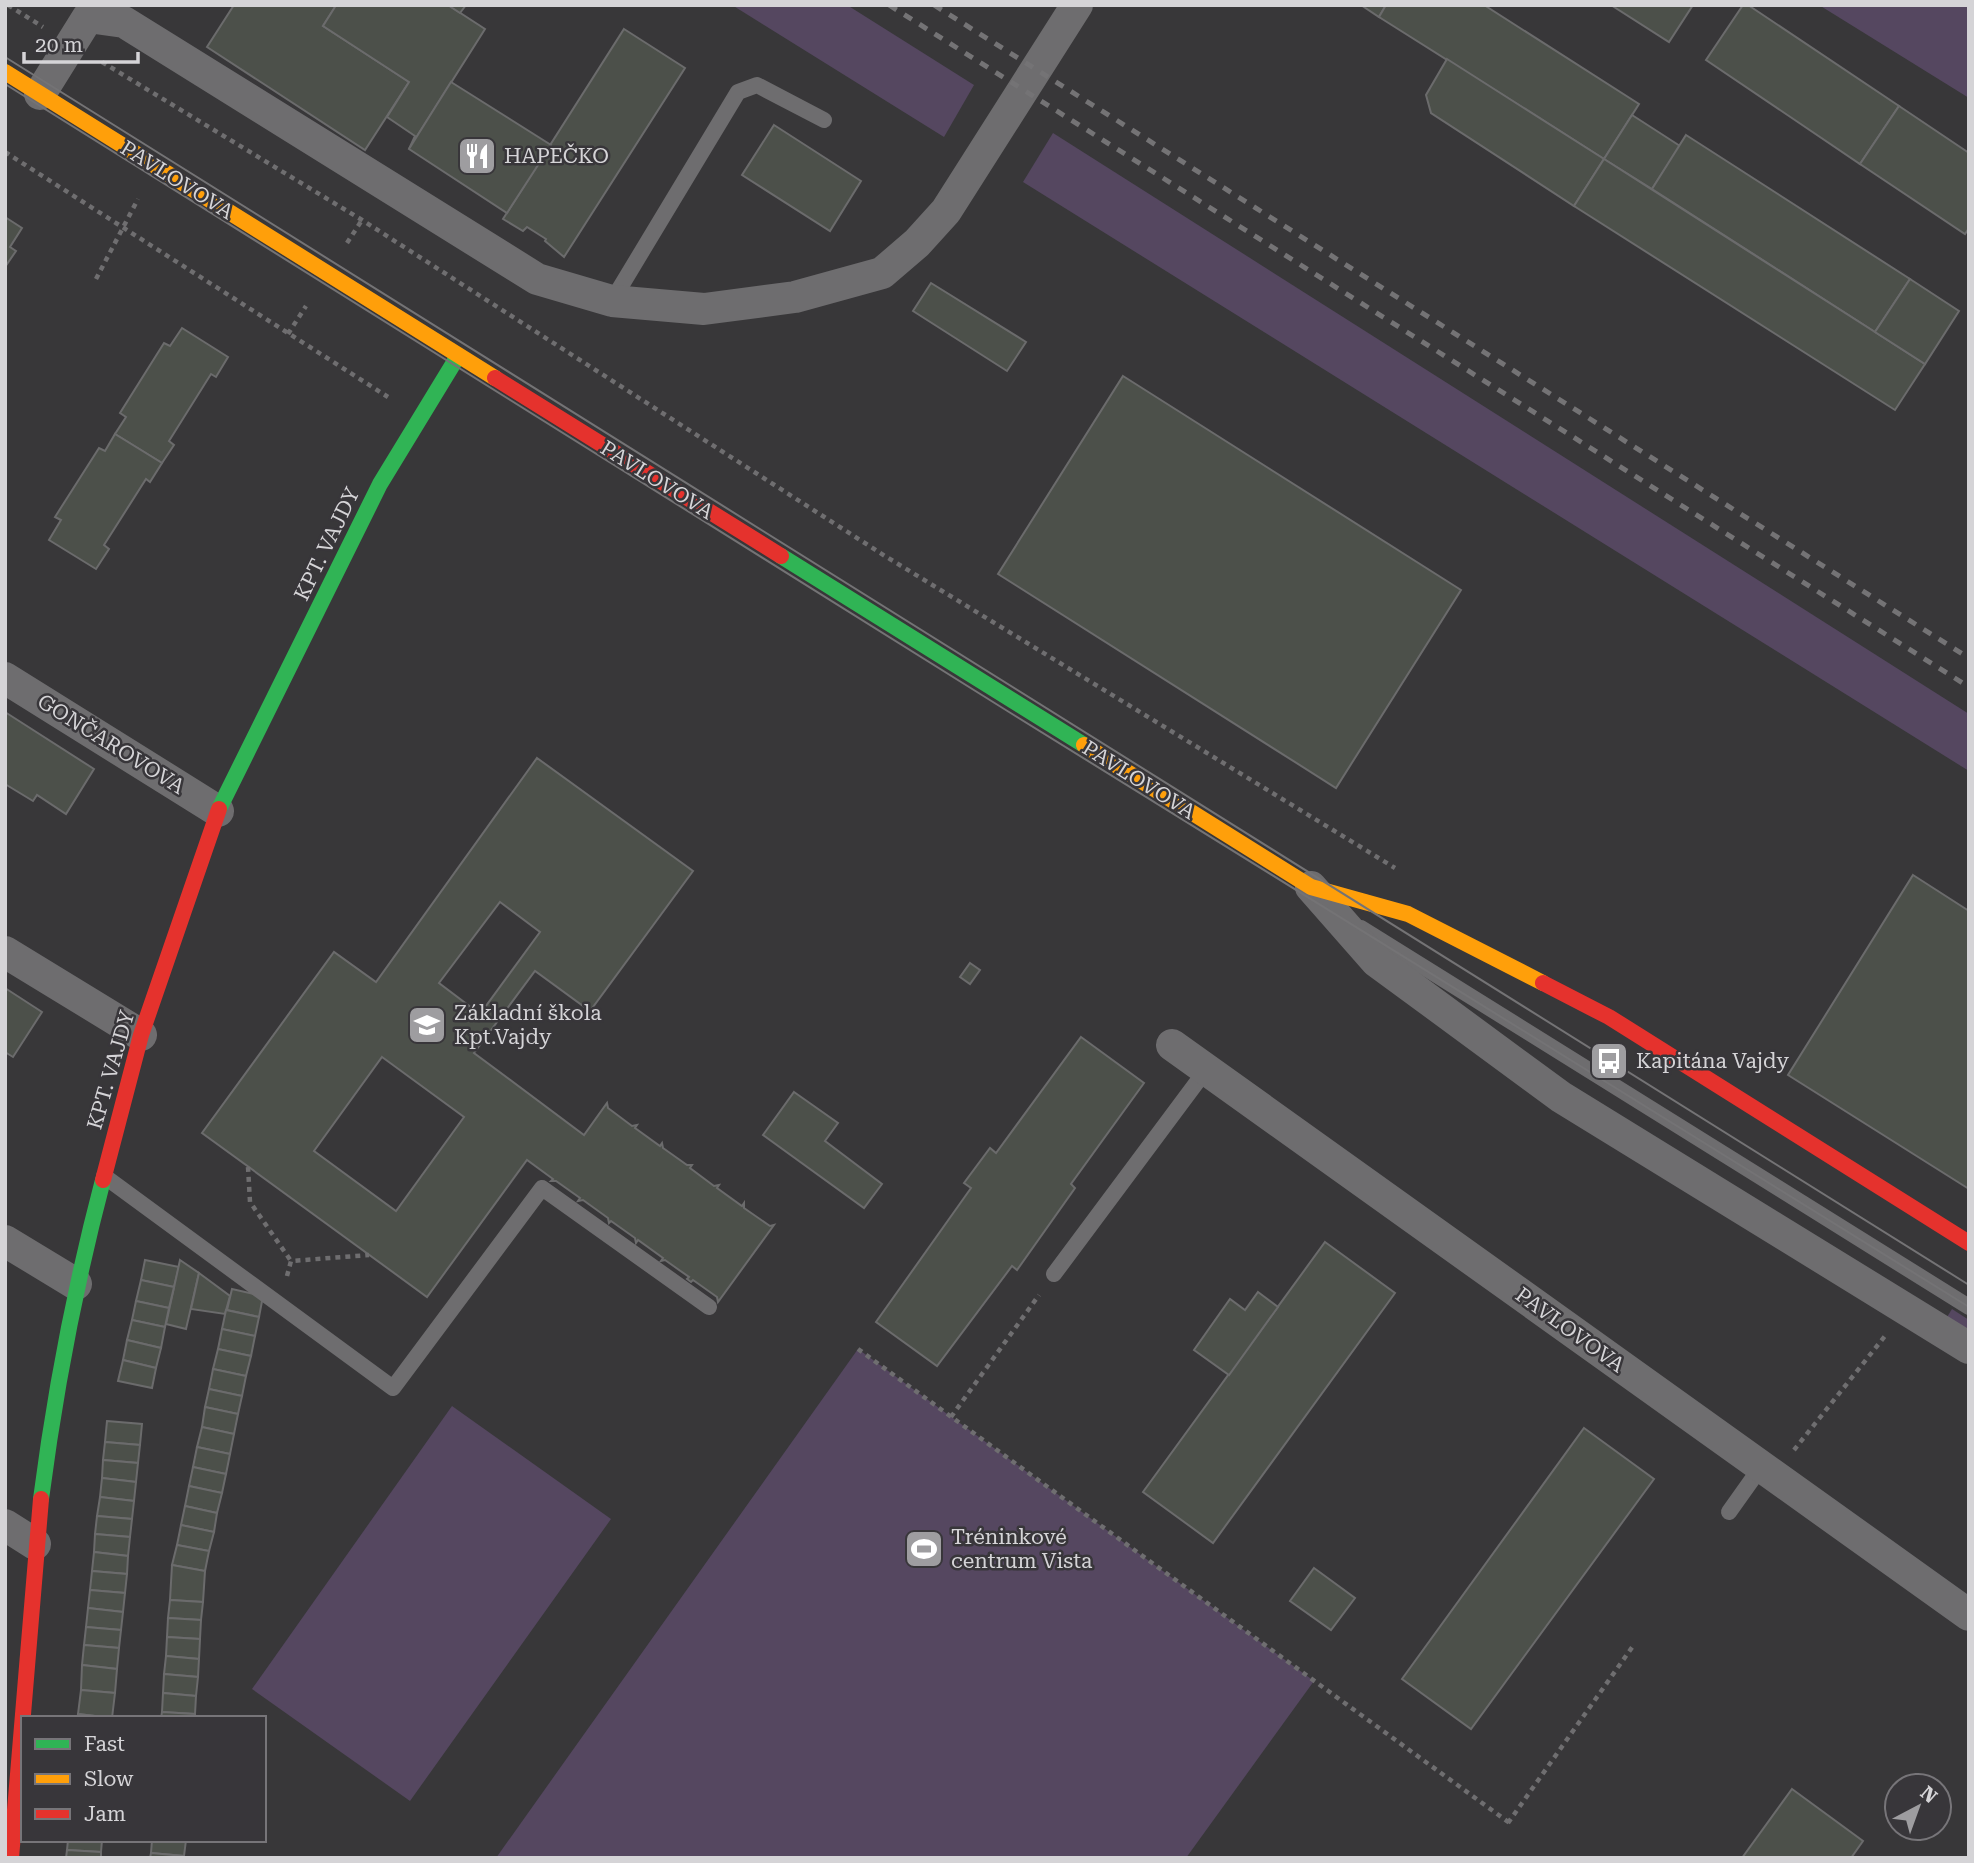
<svg xmlns="http://www.w3.org/2000/svg" width="1974" height="1863" viewBox="0 0 1974 1863" font-family="'Roboto Serif',serif">
<style>
.green{fill:#554760}
.building{fill:#4c504a;stroke:#6b6b6c;stroke-width:2;fill-rule:evenodd}
.lines{fill:none;stroke-linecap:round;stroke-linejoin:round}
.path{stroke:#6f6e70;stroke-width:4.5;stroke-dasharray:5 5;stroke-linecap:butt}
.lane{stroke:#6e6d6f;stroke-width:16}
.street{stroke:#6e6d6f;stroke-width:32}
.fast{stroke:#30b455;stroke-width:16}
.slow{stroke:#ff9f0a;stroke-width:16}
.jam{stroke:#e5322d;stroke-width:16}
.tram{stroke:#747375;stroke-width:2}
.rail{stroke:#747375;stroke-width:5;stroke-dasharray:9 9;stroke-linecap:butt}
.labels{text-anchor:middle;dominant-baseline:central;stroke-width:5;stroke-linejoin:round;paint-order:stroke}
.poi-label{font-size:21px;fill:#d5d4d7;stroke:#38363a;text-anchor:start}
.street-label{font-size:21px;fill:#d5d4d7;stroke:#38363a}
</style>
<rect width="100%" height="100%" fill="#383739"/>
<g class="green">
<polygon points="732,5 847,5 974,85 944,137"/>
<polygon points="1819,5 1969,5 1969,98"/>
<polygon points="1053,133 1969,714 1969,771 1023,182"/>
<polygon points="1952,1309 1969,1320 1969,1336 1944,1322"/>
<polygon points="858,1349 1314,1681 1186,1858 496,1858"/>
<polygon points="452,1406 611,1519 410,1801 252,1689"/>
</g>
<g class="building">
<polygon points="234,5 333,5 335,7 323,26 409,82 365,150 207,47"/>
<polygon points="333,5 448,5 485,29 409,149 415,136 387,117 409,82 323,26 335,7"/>
<polygon points="448,5 466,5 460,13"/>
<polygon points="1361,5 1386,5 1379,17"/>
<polygon points="1386,5 1484,5 1639,104 1604,159 1379,17"/>
<polygon points="1611,5 1693,5 1669,42"/>
<polygon points="1743,5 1748,5 1899,106 1860,164 1706,60"/>
<polygon points="624,29 685,68 564,257 545,241 546,239 527,227 523,231 503,219"/>
<polygon points="1447,59 1604,159 1574,206 1431,113 1426,95"/>
<polygon points="451,82 551,145 507,213 409,149"/>
<polygon points="1899,106 1969,153 1969,228 1965,234 1860,164"/>
<polygon points="1632,115 1680,146 1652,189 1604,159"/>
<polygon points="774,125 861,181 830,231 742,175"/>
<polygon points="1686,135 1910,279 1875,332 1652,189"/>
<polygon points="1604,159 1925,364 1895,410 1574,206"/>
<polygon points="5,217 22,228 10,247 16,251 5,267"/>
<polygon points="1910,279 1959,311 1925,364 1875,332"/>
<polygon points="931,283 1026,342 1007,371 913,311"/>
<polygon points="182,328 228,357 216,377 211,374 169,441 174,445 162,463 115,434 126,417 120,413 164,343 170,346"/>
<polygon points="1123,376 1461,590 1336,788 998,574"/>
<polygon points="115,434 162,463 150,482 146,479 104,545 109,549 96,569 49,540 61,520 55,517 99,448 105,451"/>
<polygon points="5,712 94,769 66,814 37,795 33,801 5,784"/>
<path d="M537,758L693,871L590,1011L535,971L474,1053L584,1135L607,1103L608,1108L632,1126L637,1125L635,1128L660,1146L662,1143L663,1148L687,1165H692L690,1168L714,1186L719,1185L717,1188L742,1206L744,1203V1208L770,1226L774,1225L718,1302L717,1297L693,1280L691,1282L687,1279L689,1277L665,1260L661,1261L663,1258L638,1240L636,1243L635,1238L611,1221L609,1223L608,1218L583,1200L578,1201L580,1198L556,1181H551L553,1179L527,1160L427,1297L202,1133L334,952L376,982ZM500,902L540,932L480,1014L439,983ZM382,1057L464,1117L396,1211L314,1151Z"/>
<polygon points="1913,875 1969,911 1969,1189 1788,1075"/>
<polygon points="970,963 980,970 970,984 960,977"/>
<polygon points="5,988 42,1012 13,1057 5,1052"/>
<polygon points="1081,1037 1144,1083 1071,1184 1075,1188 1017,1270 1012,1266 937,1366 876,1322 971,1188 964,1183 990,1148 996,1153"/>
<polygon points="794,1092 838,1123 825,1141 882,1184 864,1208 763,1135"/>
<polygon points="1325,1242 1395,1293 1213,1543 1143,1492"/>
<polygon points="145,1260 179,1267 174,1287 141,1280"/>
<polygon points="180,1260 199,1273 186,1329 166,1324"/>
<polygon points="199,1273 230,1296 225,1314 191,1309"/>
<polygon points="141,1280 174,1287 169,1308 136,1301"/>
<polygon points="232,1289 263,1296 259,1317 227,1310"/>
<polygon points="1258,1292 1278,1307 1229,1375 1194,1350 1230,1299 1245,1310"/>
<polygon points="136,1301 169,1308 165,1327 132,1320"/>
<polygon points="226,1310 259,1317 255,1336 222,1329"/>
<polygon points="132,1320 165,1327 161,1348 127,1340"/>
<polygon points="222,1329 255,1336 251,1356 218,1349"/>
<polygon points="127,1340 161,1348 156,1368 123,1360"/>
<polygon points="218,1349 251,1356 246,1376 213,1369"/>
<polygon points="123,1360 156,1368 152,1388 118,1381"/>
<polygon points="213,1369 246,1376 242,1396 209,1389"/>
<polygon points="209,1389 242,1396 238,1414 205,1407"/>
<polygon points="205,1407 238,1414 234,1434 202,1427"/>
<polygon points="107,1421 142,1424 140,1445 105,1442"/>
<polygon points="202,1427 234,1434 230,1454 197,1447"/>
<polygon points="1584,1428 1654,1479 1471,1729 1402,1679"/>
<polygon points="105,1442 140,1445 138,1463 103,1460"/>
<polygon points="197,1447 230,1454 226,1474 193,1467"/>
<polygon points="103,1460 138,1463 136,1482 102,1478"/>
<polygon points="193,1467 226,1474 222,1493 189,1486"/>
<polygon points="102,1478 136,1482 134,1501 100,1497"/>
<polygon points="189,1486 222,1493 217,1513 185,1506"/>
<polygon points="100,1497 134,1501 132,1519 97,1516"/>
<polygon points="185,1506 217,1513 214,1532 181,1525"/>
<polygon points="97,1516 132,1519 130,1537 95,1534"/>
<polygon points="181,1525 214,1532 209,1551 177,1545"/>
<polygon points="95,1534 130,1537 128,1556 94,1552"/>
<polygon points="177,1545 209,1551 205,1571 172,1565"/>
<polygon points="94,1552 128,1556 127,1574 92,1571"/>
<polygon points="172,1565 205,1571 203,1602 170,1600"/>
<polygon points="1314,1568 1355,1598 1331,1630 1290,1601"/>
<polygon points="92,1571 127,1574 125,1593 90,1590"/>
<polygon points="90,1590 125,1593 123,1612 88,1608"/>
<polygon points="170,1600 203,1602 201,1620 168,1618"/>
<polygon points="88,1608 123,1612 121,1630 86,1627"/>
<polygon points="168,1618 201,1620 200,1639 167,1637"/>
<polygon points="86,1627 121,1630 119,1648 84,1645"/>
<polygon points="167,1637 200,1639 199,1659 166,1656"/>
<polygon points="84,1645 119,1648 117,1669 82,1665"/>
<polygon points="166,1656 199,1659 198,1677 164,1674"/>
<polygon points="82,1665 117,1669 115,1693 81,1690"/>
<polygon points="164,1674 198,1677 196,1696 163,1693"/>
<polygon points="81,1690 115,1693 112,1718 78,1714"/>
<polygon points="163,1693 196,1696 195,1714 162,1712"/>
<polygon points="162,1712 195,1714 195,1718 161,1718"/>
<polygon points="78,1714 112,1718 78,1718"/>
<polygon points="1792,1789 1863,1841 1851,1858 1742,1858"/>
<polygon points="68,1840 102,1840 101,1852 67,1850"/>
<polygon points="152,1840 186,1840 184,1856 151,1853"/>
<polygon points="67,1850 101,1852 101,1858 66,1858"/>
<polygon points="151,1853 184,1856 184,1858 150,1858"/>
</g>
<g class="lines">
<g class="path">
<polyline points="8,5 43,27"/>
<polyline points="102,62 362,220 885,556 1395,868"/>
<polyline points="5,152 388,397"/>
<polyline points="347,243 362,220"/>
<polyline points="96,279 138,199"/>
<polyline points="288,334 306,306"/>
<polyline points="248,1167 250,1202 291,1261"/>
<polyline points="287,1276 291,1261 369,1255"/>
<polyline points="858,1349 1511,1824"/>
<polyline points="951,1417 1039,1295"/>
<polyline points="1794,1450 1885,1336"/>
<polyline points="1508,1823 1633,1646"/>
</g>
<g class="lane">
<polyline points="612,301 738,92 757,85 824,120"/>
<polyline points="1361,928 1969,1307"/>
<polyline points="104,1176 393,1388 542,1188 709,1307"/>
<polyline points="1054,1274 1206,1070"/>
<polyline points="1729,1512 1761,1467"/>
</g>
<g class="street">
<polyline points="40,94 88,17 124,22 537,279 612,301 704,309 795,297 882,273 917,243 946,211 1077,5"/>
<polyline points="5,678 218,811"/>
<polyline points="1311,887 1376,961 1561,1097 1969,1348"/>
<polyline points="5,952 141,1035"/>
<polyline points="1172,1045 1969,1615"/>
<polyline points="5,1241 76,1284"/>
<polyline points="5,1525 35,1544"/>
</g>
<g class="fast">
<polyline points="781,556 1084,745"/>
<polyline points="219,809 380,484 458,356"/>
<path d="M41,1499C55,1391 75,1286 103,1180"/>
</g>
<g class="slow">
<polyline points="5,72 495,378"/>
<polyline points="1084,745 1311,887 1408,914 1543,983"/>
</g>
<g class="jam">
<polyline points="495,378 781,556"/>
<polyline points="1543,983 1609,1017 1969,1243"/>
<polyline points="103,1180 141,1035 219,809"/>
<polyline points="11,1858 41,1499"/>
</g>
<g class="tram">
<polyline points="5,57 1969,1285"/>
<polyline points="5,84 1009,712 1969,1307"/>
</g>
<g class="rail">
<polyline points="889,5 1969,687"/>
<polyline points="934,5 1969,658"/>
</g>
</g>
<defs>
<symbol id="restaurant-square" viewBox="-11 -11 22 22"><rect x="-9" y="-9" width="18" height="18" rx="4" fill="#9e9da0" stroke="#38363a"/><path d="M-5-6h1v4h1v-4h1v4h1v-4h1v5L-1.5 .5V6h-2V.5L-5-1ZM5-6V6H3V1.5H1.5Q1.5-4 5-6Z" fill="#fff"/></symbol>
<symbol id="school-square" viewBox="-11 -11 22 22"><rect x="-9" y="-9" width="18" height="18" rx="4" fill="#9e9da0" stroke="#38363a"/><path d="M0-5L7-2L0 1L-7-2ZM-4 1L0 2.5L4 1V4Q0 6-4 4Z" fill="#fff"/></symbol>
<symbol id="bus-square" viewBox="-11 -11 22 22"><rect x="-9" y="-9" width="18" height="18" rx="4" fill="#9e9da0" stroke="#38363a"/><path d="M-5-6H5V4H4V6H2V4H-2V6H-4V4H-5ZM-3.5-4V0h7V-4ZM-3.5 1.2v1.5H-2V1.2ZM2 1.2v1.5H3.5V1.2Z" fill="#fff"/></symbol>
<symbol id="stadium-square" viewBox="-11 -11 22 22"><rect x="-9" y="-9" width="18" height="18" rx="4" fill="#9e9da0" stroke="#38363a"/><path d="M0-5a6.5 5 0 1 0 0 10a6.5 5 0 1 0 0-10ZM-3.5-1.8h7v3.6h-7Z" fill="#fff"/></symbol>
</defs>
<g fill-rule="evenodd">
<use href="#restaurant-square" x="455" y="134" width="44" height="44"/>
<use href="#school-square" x="405" y="1003" width="44" height="44"/>
<use href="#bus-square" x="1587" y="1039" width="44" height="44"/>
<use href="#stadium-square" x="902" y="1527" width="44" height="44"/>
</g>
<g class="labels">
<g class="poi-label">
<text x="504" y="156">HAPEČKO</text>
<text x="454" y="1013">Základní škola<tspan x="454" dy="24">Kpt.Vajdy</tspan></text>
<text x="1636" y="1061">Kapitána Vajdy</text>
<text x="951" y="1537">Tréninkové<tspan x="951" dy="24">centrum Vista</tspan></text>
</g>
<g class="street-label">
<text transform="translate(177 180) rotate(32)">PAVLOVOVA</text>
<text transform="translate(657 480) rotate(32)">PAVLOVOVA</text>
<text transform="translate(327 544) rotate(-64)">KPT. VAJDY</text>
<text transform="translate(111 744) rotate(32)">GONČAROVOVA</text>
<text transform="translate(1139 780) rotate(32)">PAVLOVOVA</text>
<text transform="translate(111 1070) rotate(-74)">KPT. VAJDY</text>
<text transform="translate(1570 1330) rotate(36)">PAVLOVOVA</text>
</g>
</g>
<rect width="1974" height="1863" fill="none" stroke="#d5d4d7" stroke-width="14"/>
<rect x="21" y="1716" width="245" height="126" fill="#38363a" stroke="#777579" stroke-width="2"/>
<rect x="35" y="1739" width="35" height="10" fill="#30b455" stroke="#777579" stroke-width="2"/>
<text x="84" y="1751" font-size="21" fill="#d5d4d7">Fast</text>
<rect x="35" y="1774" width="35" height="10" fill="#ff9f0a" stroke="#777579" stroke-width="2"/>
<text x="84" y="1786" font-size="21" fill="#d5d4d7">Slow</text>
<rect x="35" y="1809" width="35" height="10" fill="#e5322d" stroke="#777579" stroke-width="2"/>
<text x="84" y="1821" font-size="21" fill="#d5d4d7">Jam</text>
<g transform="translate(1918 1807) rotate(41)"><circle r="33" fill="#38363a" stroke="#777579" stroke-width="2"/>
<path d="M0-5L12 26L0 18L-12 26Z" fill="#9e9da0"/>
<text y="-10" font-size="19" font-weight="bold" text-anchor="middle" fill="#d5d4d7">N</text>
</g>
<path d="M24 52v10h114v-10" fill="none" stroke="#d5d4d7" stroke-width="3.5"/>
<text x="35" y="52" font-size="21" fill="#d5d4d7" stroke="#38363a" stroke-width="5" paint-order="stroke">20 m</text>
</svg>
